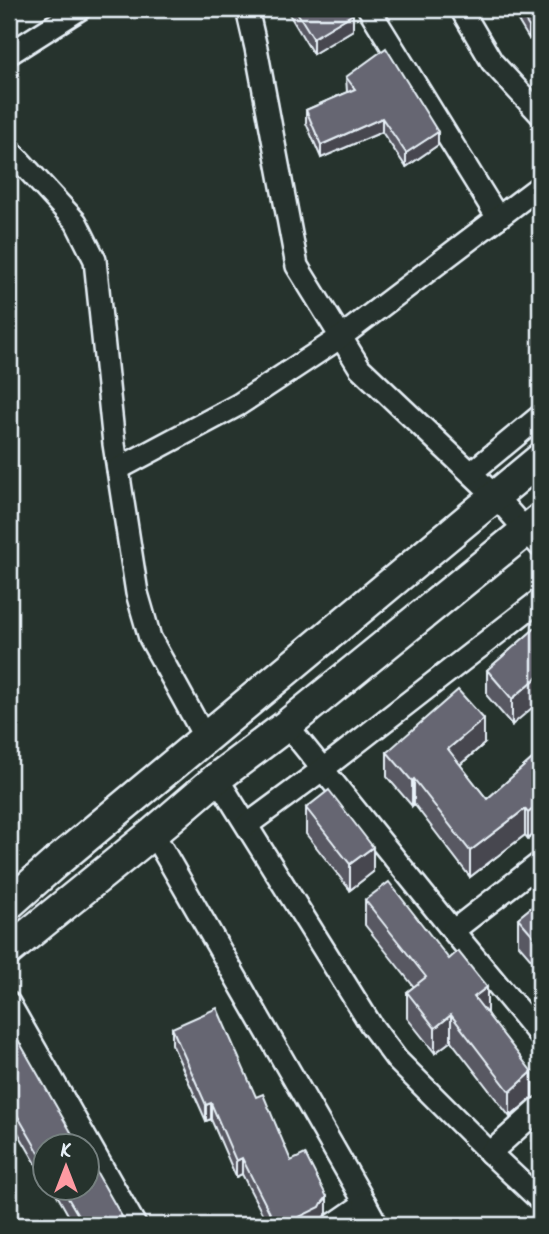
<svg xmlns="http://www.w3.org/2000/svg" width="549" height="1234" viewBox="0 0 549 1234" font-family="Kalam,sans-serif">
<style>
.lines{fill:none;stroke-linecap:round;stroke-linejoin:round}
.minor-casing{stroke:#e8f1f8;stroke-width:26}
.secondary-casing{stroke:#e8f1f8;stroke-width:35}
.minor{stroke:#26332d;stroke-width:21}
.secondary{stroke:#26332d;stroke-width:30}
.wall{fill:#585862;stroke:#e8f1f8;stroke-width:2}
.shaded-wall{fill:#474750;stroke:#e8f1f8;stroke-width:2}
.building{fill:#666672;stroke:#e8f1f8;stroke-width:2}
</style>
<rect width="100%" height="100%" fill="#26332d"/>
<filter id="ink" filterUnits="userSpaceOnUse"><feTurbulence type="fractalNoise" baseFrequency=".0143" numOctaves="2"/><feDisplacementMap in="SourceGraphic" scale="14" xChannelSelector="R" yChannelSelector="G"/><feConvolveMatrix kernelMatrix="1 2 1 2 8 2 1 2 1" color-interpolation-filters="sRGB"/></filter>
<g filter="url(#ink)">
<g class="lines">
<defs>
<g id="minor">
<polyline points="247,9 256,48 297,266 360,368 495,496 540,546"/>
<polyline points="369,9 498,218"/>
<polyline points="461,9 492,62 540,114"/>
<polyline points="9,54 80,9"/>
<polyline points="9,149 76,222 95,260 114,444 137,593 150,638 205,738"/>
<polyline points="118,469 238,405 341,337 540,186"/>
<polyline points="471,473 540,416"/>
<polyline points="287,725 453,931 540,1036"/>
<polyline points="217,778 371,1025 397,1060 490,1153 540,1200"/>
<polyline points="247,825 323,769 540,600"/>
<polyline points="153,833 365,1203 333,1225"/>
<polyline points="453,931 540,863"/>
<polyline points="9,1003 135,1225"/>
<polyline points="490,1153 540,1108"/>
<polyline points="365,1203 377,1225"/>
</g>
<g id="secondary">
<polyline points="9,904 54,864 540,459"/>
<polyline points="9,950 153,833 217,778 287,725 540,519"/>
</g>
</defs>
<use href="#minor" class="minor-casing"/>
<use href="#secondary" class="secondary-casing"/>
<use href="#minor" class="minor"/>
<use href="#secondary" class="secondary"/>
</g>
<g class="wall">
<polygon points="286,9 350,9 353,30 313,54"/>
<polygon points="511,9 540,9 529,39"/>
<polygon points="346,77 438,145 406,167 382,132 321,158 306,123 306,110 347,92"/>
<polygon points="540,624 512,725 487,696 487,670"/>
<polygon points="484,744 460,765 487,799 540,752 528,839 525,835 470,877 414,804 412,806 387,777 387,752"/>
<polygon points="306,808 373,872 350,890 306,834"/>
<polygon points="365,900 487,1013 532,1098 510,1117 451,1041 435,1053 407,1018 407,992 414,987 365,925"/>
<polygon points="540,900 540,965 539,964 537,966 518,944 518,918"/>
<polygon points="9,1024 46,1146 46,1181 9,1117"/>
<polygon points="172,1028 256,1097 291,1161 327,1213 322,1219 320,1223 316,1225 268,1225 242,1174 236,1177 211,1119 206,1121 172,1044"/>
<polygon points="53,1188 88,1188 125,1225 74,1225"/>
</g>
<g class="shaded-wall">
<polygon points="353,14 353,30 313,54 313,38"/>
<polygon points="540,21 540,32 529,39 529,27"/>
<polygon points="382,118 382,132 321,158 321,145"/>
<polygon points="438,132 438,145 406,167 406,153"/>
<polygon points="540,675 540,701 512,725 512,699"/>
<polygon points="484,719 484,744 448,775 448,749"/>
<polygon points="414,779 414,804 412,806 412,781"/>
<polygon points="540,803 540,829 528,839 528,813"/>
<polygon points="525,809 525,835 470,877 470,851"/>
<polygon points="373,847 373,872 350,890 350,864"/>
<polygon points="539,938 539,964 537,966 537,940"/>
<polygon points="487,987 487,1013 474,1023 474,997"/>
<polygon points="451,1015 451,1041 435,1053 435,1028"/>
<polygon points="532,1072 532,1098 510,1117 510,1092"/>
<polygon points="211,1103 211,1119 206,1121 206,1105"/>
<polygon points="242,1158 242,1174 236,1177 236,1161"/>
<polygon points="327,1197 327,1213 322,1219 320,1223 316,1225 283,1225 322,1203"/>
</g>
<g class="building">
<polygon points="295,9 350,9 353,14 313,38"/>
<polygon points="518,9 540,9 540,21 529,27"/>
<polygon points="386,48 438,132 406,153 382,118 321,145 306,110 355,89 346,77"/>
<polygon points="540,624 540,675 512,699 487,670"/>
<polygon points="458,690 484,719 448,749 487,799 540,752 540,803 528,813 525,809 470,851 414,779 412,781 387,752"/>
<polygon points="329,790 373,847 350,864 306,808"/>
<polygon points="389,882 449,959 458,951 487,987 474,997 532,1072 510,1092 451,1015 435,1028 407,992 426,977 365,900"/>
<polygon points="540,900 540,940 539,938 537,940 518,918"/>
<polygon points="217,1008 256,1097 263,1094 291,1161 305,1154 327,1197 322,1203 320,1207 283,1225 276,1225 242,1158 236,1161 211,1103 206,1105 172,1028"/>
<polygon points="9,1024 79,1146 46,1146 46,1165 9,1101"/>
<polygon points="88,1162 91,1168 93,1166 125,1222 120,1225 84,1225 62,1188 88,1188"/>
</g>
</g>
<rect width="549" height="1234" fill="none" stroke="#26332d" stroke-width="35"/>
<rect x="18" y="18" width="514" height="1199" fill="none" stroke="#e8f1f8" stroke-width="2.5" filter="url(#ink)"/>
<g transform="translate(66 1167)"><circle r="33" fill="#26332d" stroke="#747f7e" stroke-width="2"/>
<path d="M0-5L12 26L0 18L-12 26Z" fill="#ff9aa2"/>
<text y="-10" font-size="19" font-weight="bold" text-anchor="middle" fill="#e8f1f8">K</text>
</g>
</svg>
